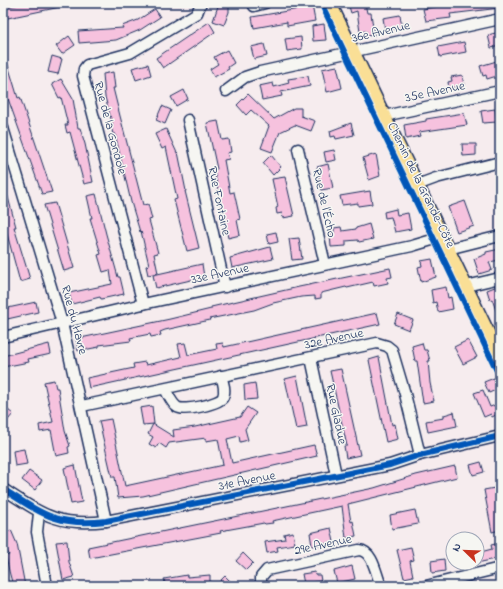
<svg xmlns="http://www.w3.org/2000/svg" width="503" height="589" viewBox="0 0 503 589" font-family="'Indie Flower',sans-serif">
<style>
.building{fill:#f6c2de;stroke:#1b2f5e}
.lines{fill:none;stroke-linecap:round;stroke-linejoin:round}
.minor-casing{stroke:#1b2f5e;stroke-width:13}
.major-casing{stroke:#1b2f5e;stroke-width:15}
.minor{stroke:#f6f6f2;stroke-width:10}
.major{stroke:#fadf96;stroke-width:12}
.cycleway-casing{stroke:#f6f6f2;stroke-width:8}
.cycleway{stroke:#0057b8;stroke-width:6}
.labels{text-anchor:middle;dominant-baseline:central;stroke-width:3;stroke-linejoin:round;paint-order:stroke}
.street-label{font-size:13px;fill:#1b2f5e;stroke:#f6f6f2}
</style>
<rect width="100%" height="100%" fill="#f6ecee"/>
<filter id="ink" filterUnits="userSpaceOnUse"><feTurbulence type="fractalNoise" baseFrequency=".025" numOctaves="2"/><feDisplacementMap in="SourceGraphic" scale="8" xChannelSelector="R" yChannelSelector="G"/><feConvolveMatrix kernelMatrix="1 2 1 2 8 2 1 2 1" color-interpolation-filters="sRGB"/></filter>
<g filter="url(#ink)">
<g class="building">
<polygon points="24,3 65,3 65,6 3,19 3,8"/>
<polygon points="219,3 229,3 229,12 224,25 213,21"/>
<polygon points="348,3 365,3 367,13 371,13 374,35 366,36 366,31 360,32 357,11 351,13"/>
<polygon points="458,3 500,3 500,8 450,14 451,18 426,21 423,9"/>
<polygon points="312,5 315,21 287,26 287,22 254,28 252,17 299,9"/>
<polygon points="155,9 160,17 140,30 116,40 79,43 78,31 123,28 122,26 138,20"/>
<polygon points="400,15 402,28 385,30 383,18"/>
<polygon points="209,22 215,32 163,68 156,58"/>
<polygon points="324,24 326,40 313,41 312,26"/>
<polygon points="499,32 500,46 491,48 488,35"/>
<polygon points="69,36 75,45 62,54 56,46"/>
<polygon points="301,37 302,49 287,51 285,39"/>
<polygon points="464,42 466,52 440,57 438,47"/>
<polygon points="264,44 267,56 254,59 251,47"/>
<polygon points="227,50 234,63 228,67 229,69 214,77 210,69 218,64 214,57"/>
<polygon points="5,55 18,98 20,97 52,192 42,194 6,93 3,82 3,56"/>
<polygon points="52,56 62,59 58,74 48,72"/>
<polygon points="500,60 500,75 487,79 486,75 483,76 480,66"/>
<polygon points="148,64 151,75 136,80 132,68"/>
<polygon points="337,66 342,88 327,92 322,69"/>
<polygon points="113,72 115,88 113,88 120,116 143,205 148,204 152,219 149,220 158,253 154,254 158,273 148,275 146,266 149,265 141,231 140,232 131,202 116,138 115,134 113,134 111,126 113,126 105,97 103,74"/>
<polygon points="462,75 464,85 449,88 448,82 452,81 451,77"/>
<polygon points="308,76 310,86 281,92 282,96 262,100 259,86 273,83 274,87 289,83 288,79"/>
<polygon points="61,79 73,99 78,128 80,128 85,144 93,182 84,184 70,132 67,133 65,125 68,125 61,97 59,98 52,84"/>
<polygon points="184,90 188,99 176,106 171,97"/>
<polygon points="248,94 274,119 294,108 301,108 301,116 315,121 311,131 295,125 280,132 272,152 261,148 269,126 251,110 246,115 237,105"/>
<polygon points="162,106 171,110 165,124 156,120"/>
<polygon points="495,109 497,122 483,123 481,111"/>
<polygon points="464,113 467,125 419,132 420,136 406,139 404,125 426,121 426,119"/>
<polygon points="218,121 222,140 229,139 231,152 227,153 229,159 224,160 230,193 234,192 240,219 237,220 240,235 228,238 214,170 217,169 207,123"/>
<polygon points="351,123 354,135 336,139 335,136 331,137 330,131"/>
<polygon points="166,129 177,153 178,152 186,191 185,191 199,248 187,251 174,200 177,199 166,147 162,149 155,134"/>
<polygon points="462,144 476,144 476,155 463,156"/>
<polygon points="334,150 336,160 326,162 324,152"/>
<polygon points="376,154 380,176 369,180 363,158"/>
<polygon points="271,155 281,167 273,175 263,163"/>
<polygon points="328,164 333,188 321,190 317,167"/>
<polygon points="285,177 294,216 283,218 282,213 277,214 276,208 278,207 272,179"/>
<polygon points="3,186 5,186 16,227 14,227 30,279 20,282 3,219"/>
<polygon points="370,191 372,204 358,206 358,203 342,205 340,196"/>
<polygon points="96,194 106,234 118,277 120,277 124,294 101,299 100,297 72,304 69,293 112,284 110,270 103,272 98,255 101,254 90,218 92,218 87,196"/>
<polygon points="465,201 474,226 457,232 448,207"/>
<polygon points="55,203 74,268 64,271 44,205"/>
<polygon points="396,209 397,215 408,213 411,229 395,232 391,217 385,218 384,212"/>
<polygon points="369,224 373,239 359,242 358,240 346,241 346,246 331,247 330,234 334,233 334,228 341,227 342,231 356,229 356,228"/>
<polygon points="276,232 278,242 269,244 267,234"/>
<polygon points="299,238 302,259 292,260 289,239"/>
<polygon points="270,247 273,259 232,268 230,258"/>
<polygon points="500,249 500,260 489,262 492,270 479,274 474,259 486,254 486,252"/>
<polygon points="432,259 436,277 421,282 418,267 422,266 421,261"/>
<polygon points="202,264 204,277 156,288 153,275"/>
<polygon points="390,268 392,277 387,278 388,283 374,286 373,282 347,288 346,287 321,293 321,298 315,299 315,296 301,297 273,303 254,310 209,319 210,320 165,330 160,332 161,335 151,337 150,334 130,338 131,341 99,345 99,347 78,351 76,339 170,319 211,309 211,307 299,287"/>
<polygon points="500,285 500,318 499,319 492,299 490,300 487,290"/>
<polygon points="446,287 448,298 451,297 453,309 438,312 436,302 433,303 431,290"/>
<polygon points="36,302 38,312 3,320 3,309"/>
<polygon points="377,313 380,324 89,388 87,378 134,368 133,364 145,362 146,365 181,357 178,344 185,343 188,355 217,349 216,344 223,343 224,347"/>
<polygon points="398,314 413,320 409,330 394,324"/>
<polygon points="468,340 477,357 463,364 454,347"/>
<polygon points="422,343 424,350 427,350 430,361 428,361 430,383 434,401 423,403 417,361 415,361 412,346"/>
<polygon points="49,344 51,354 28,359 29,362 3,367 3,356"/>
<polygon points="379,357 392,425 395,424 398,439 386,442 369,360"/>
<polygon points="341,369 360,455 346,458 344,446 347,446 330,371"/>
<polygon points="297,376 307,427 296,429 285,379"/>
<polygon points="494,378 498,389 489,393 484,382"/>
<polygon points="54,380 56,388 58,388 65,431 70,446 68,447 69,453 56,456 51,430 40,432 39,425 53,422 44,382"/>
<polygon points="255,383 257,399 245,400 244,385"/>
<polygon points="483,390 490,407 498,404 500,413 492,417 491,414 484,417 474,393"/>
<polygon points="3,406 13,414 3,426"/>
<polygon points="152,406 154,424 143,425 140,408"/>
<polygon points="247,407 256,413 245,429 248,440 240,442 239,436 227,439 232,463 314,445 317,456 143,496 118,498 115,477 112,477 99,421 111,419 125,486 223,465 218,439 206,441 206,438 169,443 166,448 159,443 156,448 149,444 153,437 148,434 153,424 174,437 173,430 195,427 240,417"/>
<polygon points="454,412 457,426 428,432 426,421 444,418 444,415"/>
<polygon points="24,449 27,464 15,466 13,451"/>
<polygon points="481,462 484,472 473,475 470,465"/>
<polygon points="75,465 82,502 71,504 64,468"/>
<polygon points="455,466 457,477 348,504 351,522 353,521 356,536 346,538 342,506 272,521 273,523 265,524 264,523 220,531 221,533 90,558 88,547 374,488 416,475"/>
<polygon points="29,471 42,480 35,490 22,480"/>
<polygon points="500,487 500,530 492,532 484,490"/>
<polygon points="415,510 418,524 392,529 390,515"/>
<polygon points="331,528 334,542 312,546 310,533"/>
<polygon points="11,530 17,544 25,586 13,586 9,571 6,556 9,555 3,542 3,534"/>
<polygon points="293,532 295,544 277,547 278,551 267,553 265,542 285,539 284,534"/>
<polygon points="67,541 69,562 74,577 63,580 56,542"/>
<polygon points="500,543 500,558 477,563 477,553 492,549 491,545"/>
<polygon points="411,547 414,560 410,561 413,576 404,578 397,550"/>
<polygon points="243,553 253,563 246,570 236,561"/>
<polygon points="444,559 445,571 432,573 431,561"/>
<polygon points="352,566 355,579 337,583 334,571"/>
<polygon points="315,572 316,575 320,575 321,581 304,584 302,574"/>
<polygon points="187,575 187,577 210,575 210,586 166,586 164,579"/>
<polygon points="225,576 235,586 215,586"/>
</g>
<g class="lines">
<defs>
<g id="minor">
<polyline points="254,6 265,3"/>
<polyline points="226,91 245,77 260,72 500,19"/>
<polyline points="384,116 500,91"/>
<polyline points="188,120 225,287"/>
<polyline points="3,128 62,323 106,521"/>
<polyline points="298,149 325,264"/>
<polyline points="417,185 436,178 500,162"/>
<polyline points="448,249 500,236"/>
<polyline points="466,286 500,278"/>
<polyline points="143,304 83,76 84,69 87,65 130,53 197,13 201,3"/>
<polyline points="3,337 143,304 412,246 442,237"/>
<polyline points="311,358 336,475"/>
<path d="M165,389C168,394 172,404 177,407C183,412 220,404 223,397C226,390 223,382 221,376"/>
<polyline points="82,406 377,343 387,346 392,350 405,394 420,455"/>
<path d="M3,489C42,514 58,527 106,521L390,465L420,455L500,436"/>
<polyline points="39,513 37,532 47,586"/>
<path d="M261,586V577L267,570L359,550C373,551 376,574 381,586"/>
<polyline points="426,586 500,568"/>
</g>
<polyline id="major" points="330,3 500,357"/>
</defs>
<use href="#minor" class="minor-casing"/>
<use href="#major" class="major-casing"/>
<use href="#minor" class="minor"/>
<use href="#major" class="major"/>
<defs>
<g id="cycleway">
<polyline points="321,3 500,377"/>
<path d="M3,489C42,514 58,527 106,521L390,465L420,455L500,436"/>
</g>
</defs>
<use href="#cycleway" class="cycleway-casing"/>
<use href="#cycleway" class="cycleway"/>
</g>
</g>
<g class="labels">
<g class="street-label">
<text transform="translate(381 32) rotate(-13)">36e Avenue</text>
<text transform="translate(435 92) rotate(-12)">35e Avenue</text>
<text transform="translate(110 128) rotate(75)">Rue de la Gondole</text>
<text transform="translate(421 185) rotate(64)">Chemin de la Grande-Côte</text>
<text transform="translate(219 201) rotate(78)">Rue Fontaine</text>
<text transform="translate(324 203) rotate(77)">Rue de l'Écho</text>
<text transform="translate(220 274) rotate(-12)">33e Avenue</text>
<text transform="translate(74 320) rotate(75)">Rue du Havre</text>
<text transform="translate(334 339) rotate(-12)">32e Avenue</text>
<text transform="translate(336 414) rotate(78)">Rue Gladue</text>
<text transform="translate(247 481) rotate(-11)">31e Avenue</text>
<text transform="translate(323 545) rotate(-12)">29e Avenue</text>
</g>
</g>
<rect width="503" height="589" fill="none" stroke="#f6f6f2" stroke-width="16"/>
<rect x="8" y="8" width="487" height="573" fill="none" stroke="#1b2f5e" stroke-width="1.5" filter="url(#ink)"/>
<g transform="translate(465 551) rotate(293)"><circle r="19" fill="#f6f6f2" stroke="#9ea6b7"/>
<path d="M0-3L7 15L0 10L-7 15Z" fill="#c8321e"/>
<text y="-6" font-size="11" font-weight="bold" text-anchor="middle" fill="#1b2f5e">N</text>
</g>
</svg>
